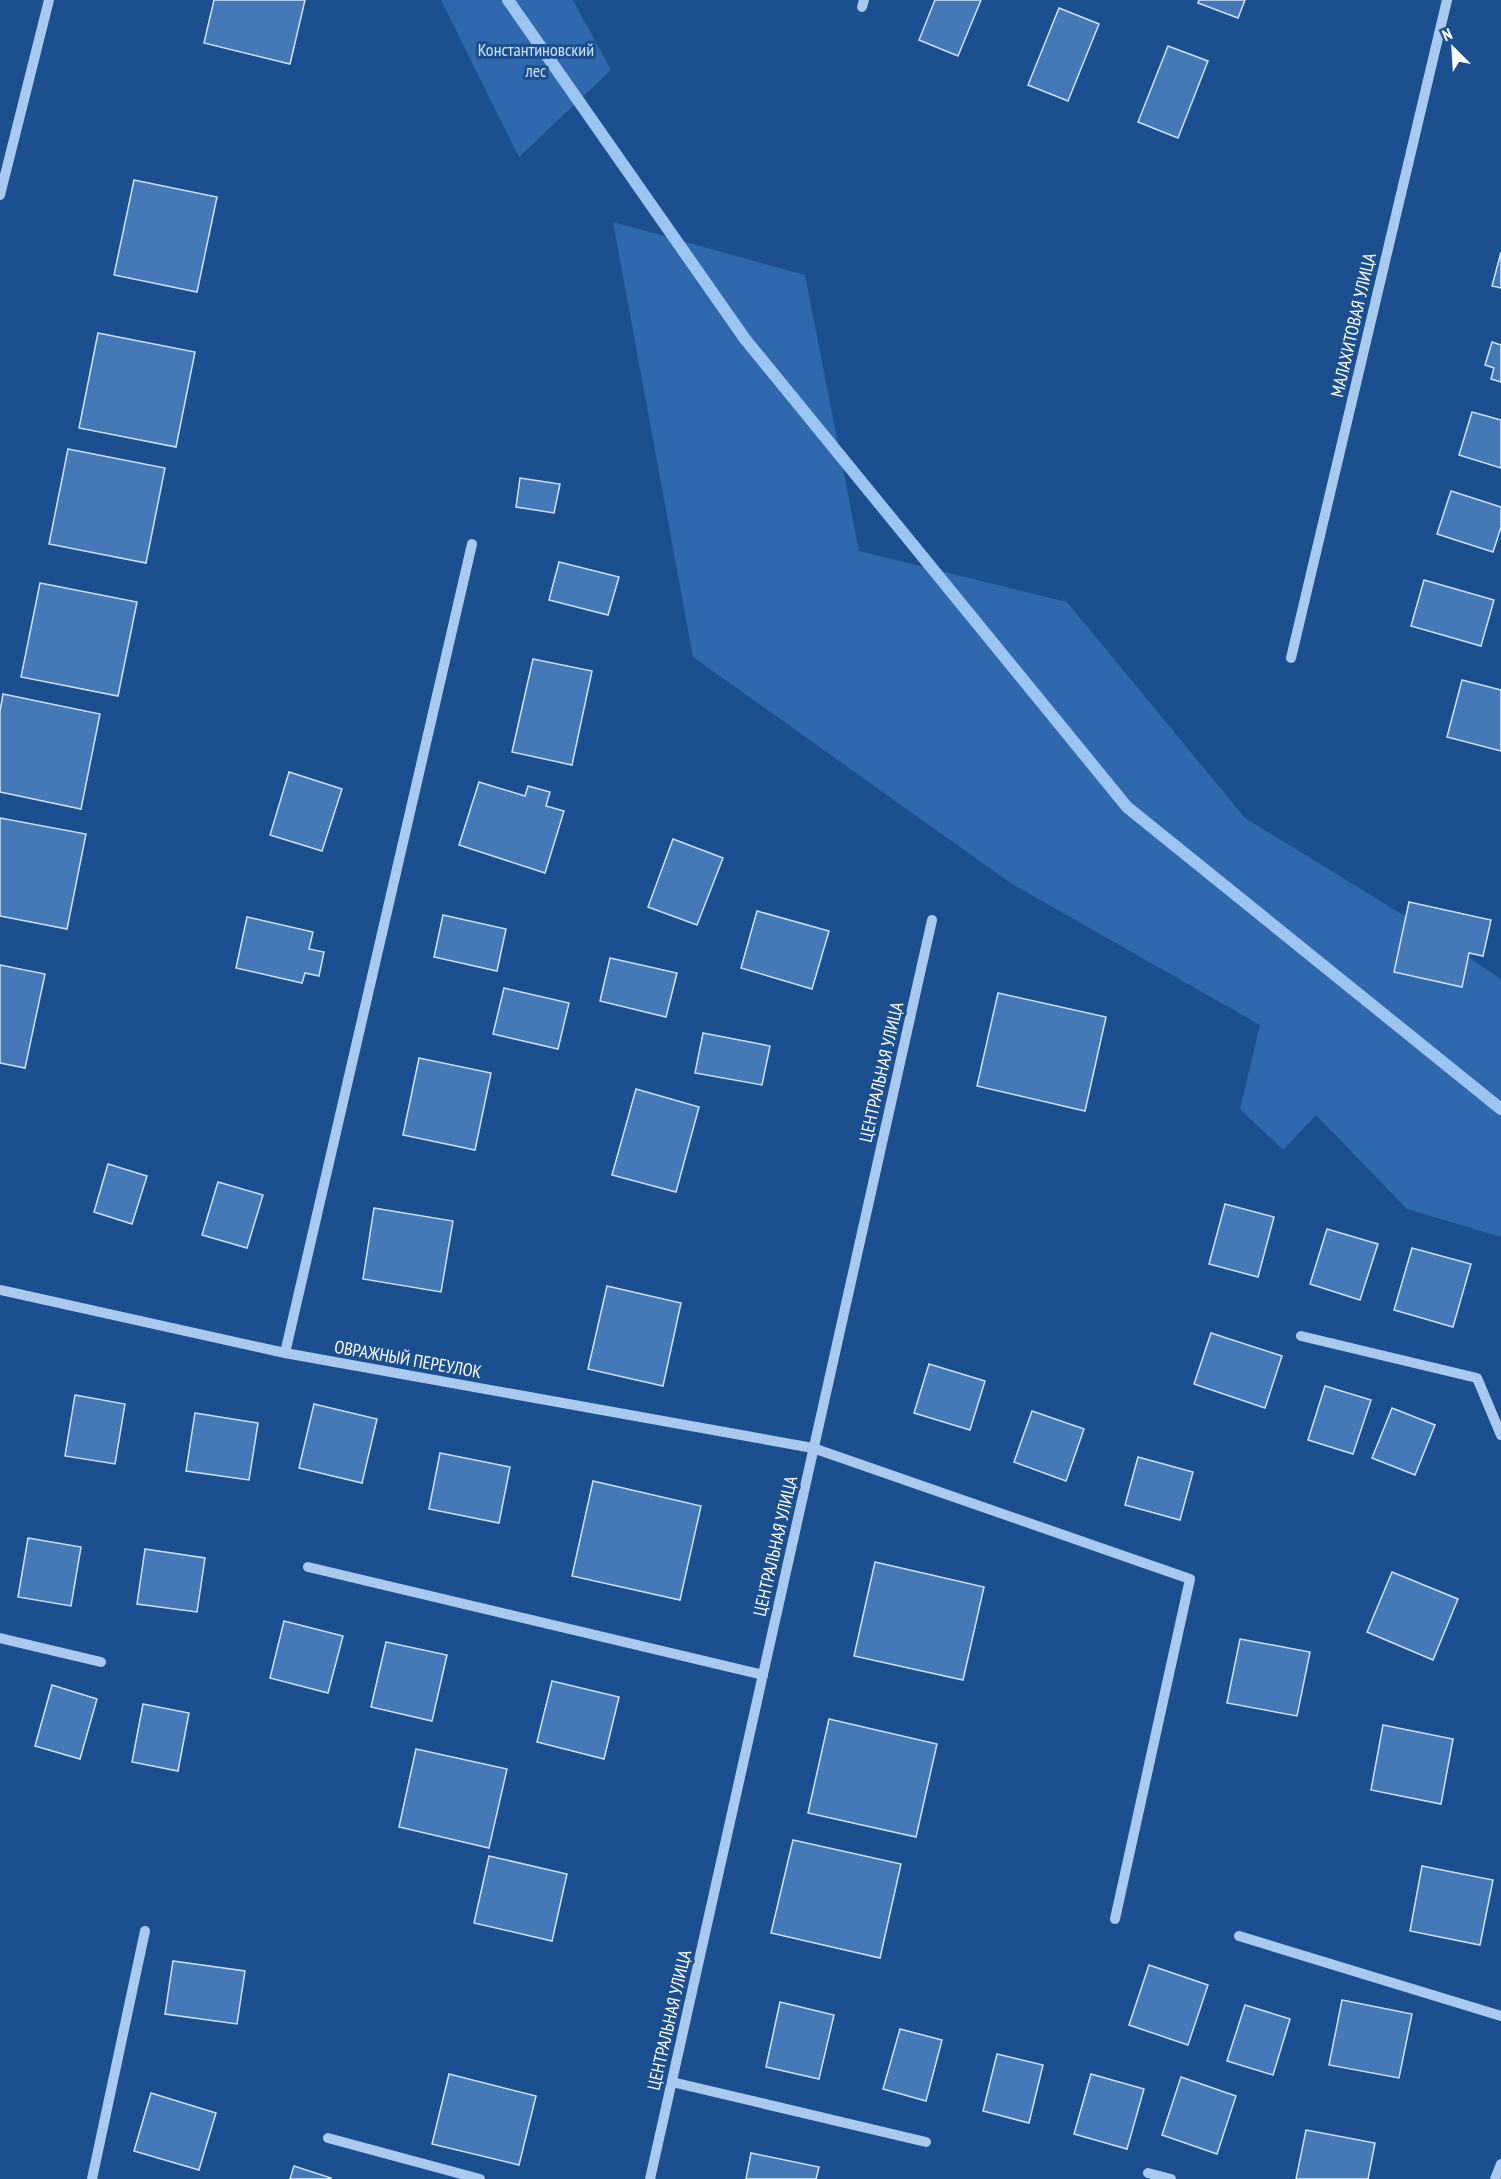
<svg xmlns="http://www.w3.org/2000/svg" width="1501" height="2179" viewBox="0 0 1501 2179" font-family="'PT Sans Narrow',sans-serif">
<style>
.green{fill:#2e69ad}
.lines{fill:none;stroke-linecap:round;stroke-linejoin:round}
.stream{stroke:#9cc4f0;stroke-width:12}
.building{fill:#4478b7;stroke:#cfe3fa;stroke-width:1.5}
.minor{stroke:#a9c9ee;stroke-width:10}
.labels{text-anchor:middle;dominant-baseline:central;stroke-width:6;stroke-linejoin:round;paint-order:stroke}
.park-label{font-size:18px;fill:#cfe3fa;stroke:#1b4f8f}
.street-label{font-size:18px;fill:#fff;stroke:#1b4f8f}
</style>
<rect width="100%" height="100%" fill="#1b4f8f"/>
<g class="green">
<polygon points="441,0 573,0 611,70 519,157"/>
<polygon points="613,222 805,275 859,551 1067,602 1245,818 1421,926 1501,979 1501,1237 1407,1209 1316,1115 1283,1150 1240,1109 1260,1025 1012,884 693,657"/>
</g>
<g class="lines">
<polyline class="stream" points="508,0 745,339 1127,807 1501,1109"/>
</g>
<g class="building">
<polygon points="214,0 305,0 290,64 204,43"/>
<polygon points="935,0 981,0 958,56 919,40"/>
<polygon points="1199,0 1245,0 1238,18 1198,3"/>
<polygon points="1059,8 1099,24 1068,101 1028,85"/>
<polygon points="1168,46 1208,61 1178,138 1138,122"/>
<polygon points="134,180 217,197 197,292 114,275"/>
<polygon points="1501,252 1501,288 1492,286"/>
<polygon points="98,333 195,352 176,447 79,428"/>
<polygon points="1492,342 1501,345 1501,382 1491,379 1494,368 1485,365"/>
<polygon points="1472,412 1501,420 1501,468 1459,455"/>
<polygon points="68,449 165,468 146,563 49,544"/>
<polygon points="520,478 560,484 554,513 516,507"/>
<polygon points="1451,491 1501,507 1501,527 1493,552 1437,534"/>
<polygon points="559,562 619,577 608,615 549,600"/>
<polygon points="1424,580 1494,600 1481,646 1411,626"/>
<polygon points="40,583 137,602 118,696 21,677"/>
<polygon points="533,659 592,671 572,765 512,752"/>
<polygon points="1462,680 1501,690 1501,751 1447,737"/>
<polygon points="3,694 100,714 81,809 0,792 0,711"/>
<polygon points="289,772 342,789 322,851 270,835"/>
<polygon points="479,782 525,796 528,786 550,792 546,806 564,811 545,873 459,845"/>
<polygon points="0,818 86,834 67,929 0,916"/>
<polygon points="673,839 723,858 697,925 648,907"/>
<polygon points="1409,902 1491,920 1483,956 1469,953 1462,987 1394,972"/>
<polygon points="757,911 829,931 812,989 741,968"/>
<polygon points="443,915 506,929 497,971 434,957"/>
<polygon points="247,917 313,932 309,949 324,952 319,976 305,973 302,983 236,968"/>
<polygon points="610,958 677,973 666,1017 600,1001"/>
<polygon points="0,965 45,974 25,1068 0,1063"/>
<polygon points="504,988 569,1003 558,1049 493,1034"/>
<polygon points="998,993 1106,1017 1085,1111 977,1086"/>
<polygon points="703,1033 770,1046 762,1085 695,1073"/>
<polygon points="419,1058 491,1073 475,1150 403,1135"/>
<polygon points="636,1089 699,1107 676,1192 612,1175"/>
<polygon points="108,1164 147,1176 132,1224 94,1212"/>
<polygon points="218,1182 263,1195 247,1248 202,1235"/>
<polygon points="1225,1204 1274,1217 1258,1277 1209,1264"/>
<polygon points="374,1208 453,1221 441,1292 363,1279"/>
<polygon points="1327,1229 1378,1244 1360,1300 1310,1284"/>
<polygon points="1412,1248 1471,1264 1453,1327 1394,1310"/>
<polygon points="607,1286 681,1303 663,1386 588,1369"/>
<polygon points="1211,1333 1282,1356 1265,1408 1194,1384"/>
<polygon points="929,1364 985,1381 970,1430 914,1413"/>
<polygon points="1325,1386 1371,1400 1353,1454 1308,1440"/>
<polygon points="75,1395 125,1404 115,1464 65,1456"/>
<polygon points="314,1404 377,1419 362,1483 299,1468"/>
<polygon points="1392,1408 1435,1425 1415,1475 1372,1458"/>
<polygon points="1032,1411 1084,1429 1066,1481 1014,1462"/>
<polygon points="195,1413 258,1423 249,1480 186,1471"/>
<polygon points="440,1453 510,1467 499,1523 429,1509"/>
<polygon points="1138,1457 1193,1472 1180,1520 1125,1505"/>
<polygon points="593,1481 701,1506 680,1600 572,1576"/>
<polygon points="28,1538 81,1547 71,1606 18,1597"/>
<polygon points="145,1549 205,1558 197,1612 137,1604"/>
<polygon points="875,1562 984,1587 963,1680 854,1656"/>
<polygon points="1392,1572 1458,1599 1433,1660 1367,1632"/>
<polygon points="284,1621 343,1636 328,1693 270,1678"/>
<polygon points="1240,1639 1310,1652 1297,1716 1227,1703"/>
<polygon points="386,1642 447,1655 432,1721 371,1707"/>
<polygon points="552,1681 619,1697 604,1759 537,1742"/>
<polygon points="52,1685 97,1699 80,1759 35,1746"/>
<polygon points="143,1704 189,1713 178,1771 132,1762"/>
<polygon points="829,1719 937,1744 916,1837 808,1813"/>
<polygon points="1383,1725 1453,1739 1441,1804 1371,1790"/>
<polygon points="416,1749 507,1769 489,1848 399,1827"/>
<polygon points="793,1840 901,1864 880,1958 771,1933"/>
<polygon points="489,1856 567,1874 552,1941 474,1923"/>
<polygon points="1422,1866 1493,1880 1480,1945 1410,1931"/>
<polygon points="173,1961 245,1971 237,2024 165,2014"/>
<polygon points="1149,1965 1208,1985 1188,2045 1129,2025"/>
<polygon points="1342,2000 1412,2014 1399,2078 1329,2065"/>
<polygon points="780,2002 834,2015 819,2079 766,2067"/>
<polygon points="1245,2005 1290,2019 1273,2075 1227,2061"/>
<polygon points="900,2029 942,2040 926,2101 883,2089"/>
<polygon points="997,2054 1043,2065 1029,2123 983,2111"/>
<polygon points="449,2074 536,2096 519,2165 432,2144"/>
<polygon points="1091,2074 1144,2089 1127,2149 1074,2134"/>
<polygon points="1181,2077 1236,2096 1217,2154 1162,2135"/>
<polygon points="151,2093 216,2113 199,2170 134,2151"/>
<polygon points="1306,2130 1375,2143 1368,2179 1296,2179"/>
<polygon points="751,2153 819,2167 816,2179 746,2179"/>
<polygon points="294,2166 331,2178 330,2179 290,2179"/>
</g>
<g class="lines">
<g class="minor">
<polyline points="862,7 864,0"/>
<polyline points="0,195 49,0"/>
<polyline points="1291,658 1447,0"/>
<polyline points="0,1290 285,1353 813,1448 1190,1579 1115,1919"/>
<polyline points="1301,1336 1477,1378 1501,1435"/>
<polyline points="285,1353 472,544"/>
<polyline points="308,1567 763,1675"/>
<polyline points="0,1638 101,1662"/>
<polyline points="1239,1936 1501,2016"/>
<polyline points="672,2082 926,2142"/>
<polyline points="328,2138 480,2179"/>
<polyline points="1148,2173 1171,2179"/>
<polyline points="92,2179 145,1931"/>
<polyline points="650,2179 932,920"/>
<polyline points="1495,2179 1501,2164"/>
</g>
</g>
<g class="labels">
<g class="park-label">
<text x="536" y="49">Константиновский<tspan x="536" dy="21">лес</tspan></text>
</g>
<g class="street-label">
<text transform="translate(1353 325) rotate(-77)">МАЛАХИТОВАЯ УЛИЦА</text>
<text transform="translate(881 1072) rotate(-77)">ЦЕНТРАЛЬНАЯ УЛИЦА</text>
<text transform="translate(408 1359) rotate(10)">ОВРАЖНЫЙ ПЕРЕУЛОК</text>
<text transform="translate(775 1546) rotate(-77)">ЦЕНТРАЛЬНАЯ УЛИЦА</text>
<text transform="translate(669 2020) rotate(-77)">ЦЕНТРАЛЬНАЯ УЛИЦА</text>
</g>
</g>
<g transform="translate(1453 48) rotate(336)" stroke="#1b4f8f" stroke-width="4.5" paint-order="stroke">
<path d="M0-4.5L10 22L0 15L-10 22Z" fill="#ffffff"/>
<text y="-9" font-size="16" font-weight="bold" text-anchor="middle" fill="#ffffff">N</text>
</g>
</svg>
